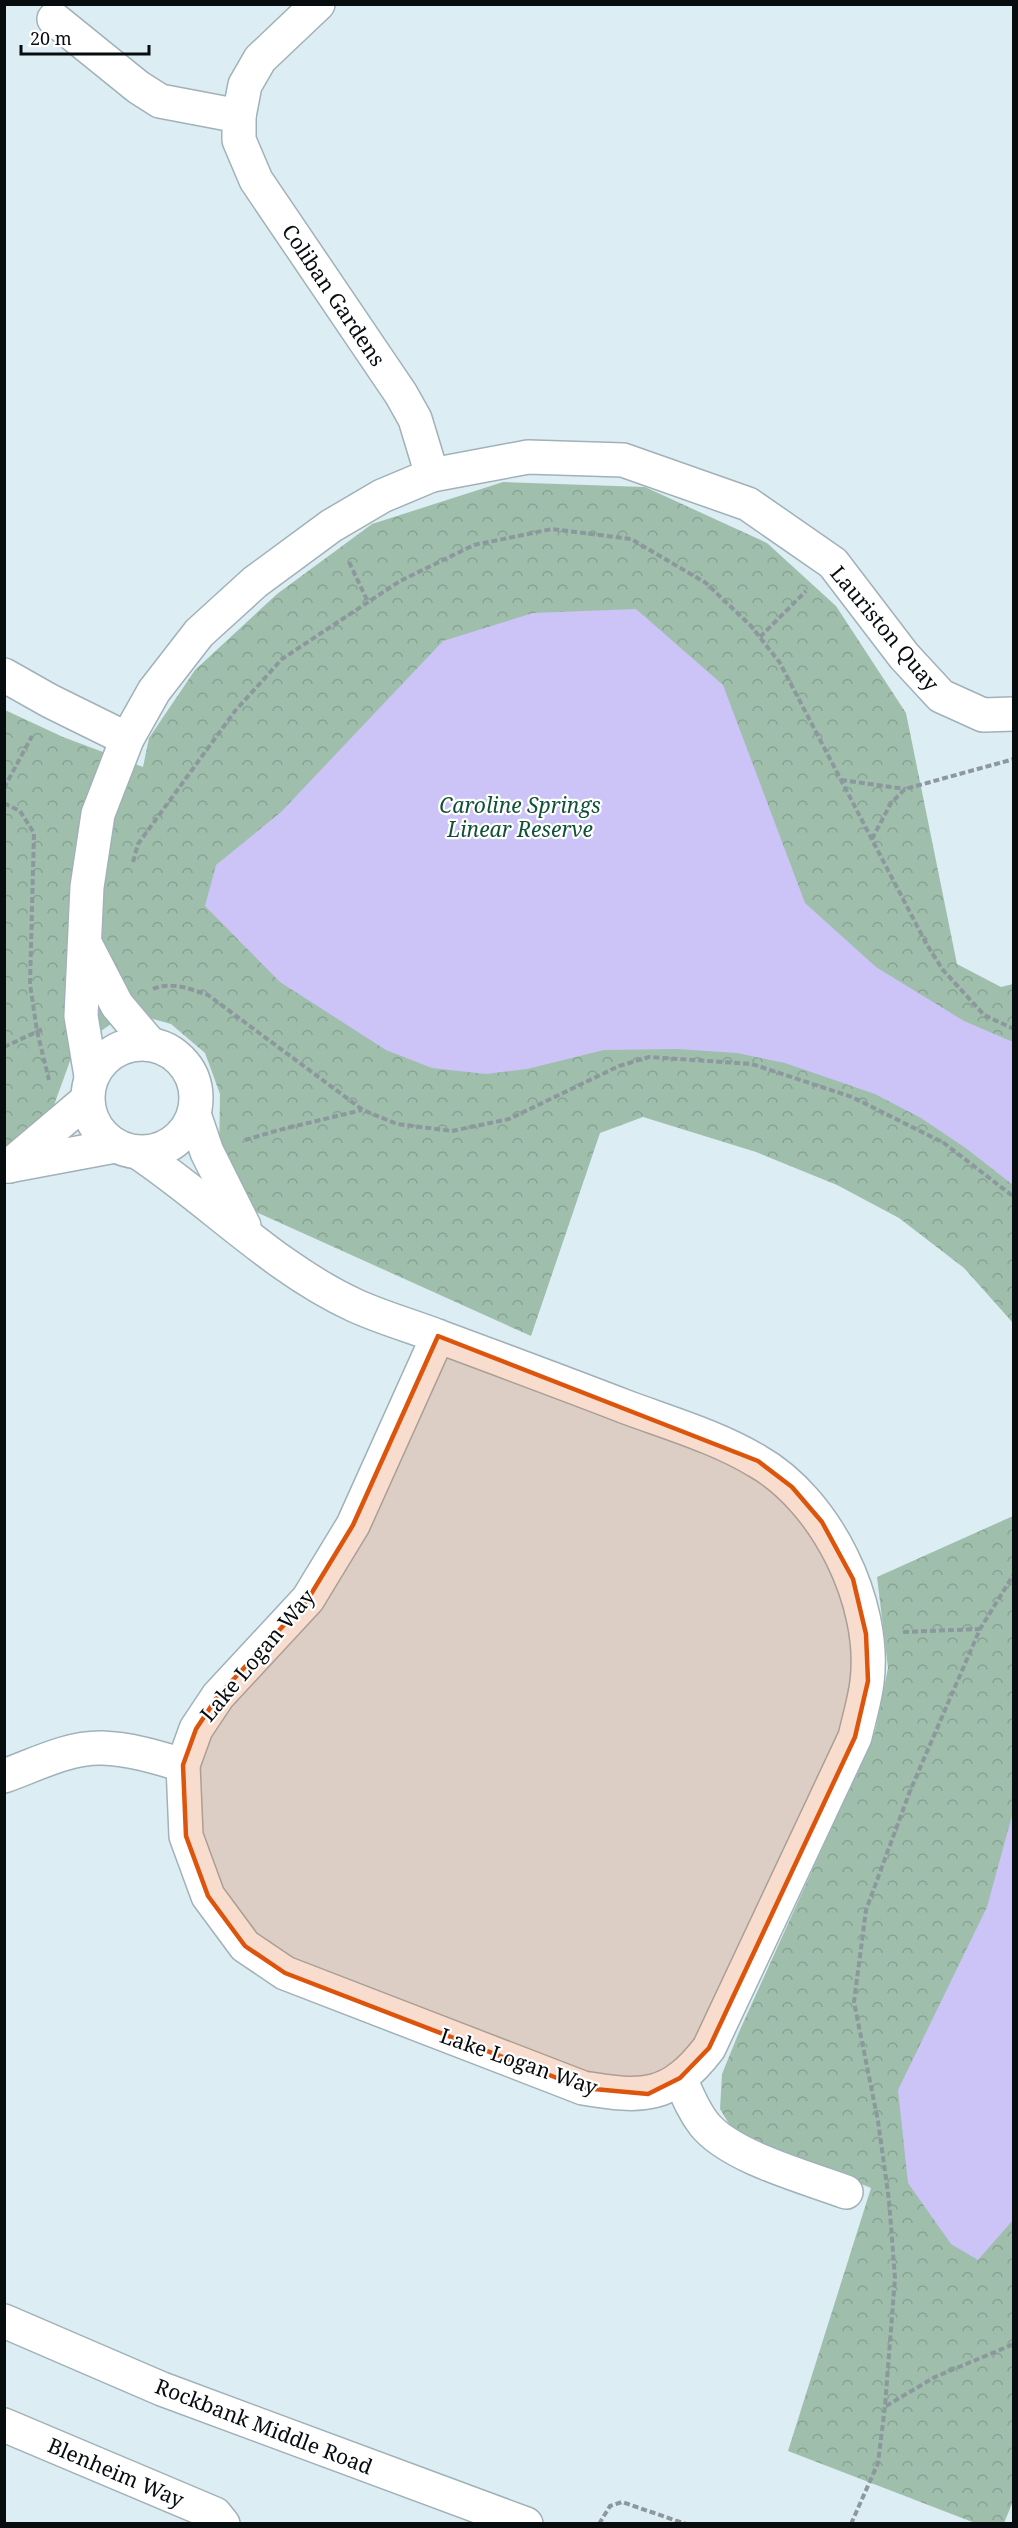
<svg xmlns="http://www.w3.org/2000/svg" width="1018" height="2528" viewBox="0 0 1018 2528" font-family="'Noto Serif',serif">
<style>
.park{fill:url(#park-crowns)}
.water{fill:#ccc4f7}
.lines{fill:none;stroke-linecap:round;stroke-linejoin:round}
.minor-casing{stroke:#a1b1b8;stroke-width:36}
.tertiary-casing{stroke:#a1b1b8;stroke-width:36}
.path{stroke:#8c989e;stroke-width:4;stroke-dasharray:6 3;stroke-linecap:butt}
.minor{stroke:#fff;stroke-width:33}
.tertiary{stroke:#fff;stroke-width:33}
.marked{fill:#dd550c;fill-opacity:0.2;stroke:#dd550c;stroke-width:4.5;stroke-linejoin:round}
.labels{text-anchor:middle;dominant-baseline:central;stroke-width:4.5;stroke-linejoin:round;paint-order:stroke}
.street-label{font-size:21px;fill:#070c0f;stroke:#fff}
.park-label{font-size:21px;font-style:italic;fill:#105236;stroke:#fff}
</style>
<defs>
<pattern id="park-crowns" width="20" height="18" patternUnits="userSpaceOnUse" patternTransform="scale(1.5)"><rect width="20" height="18" fill="#9fbfac"/><path d="M2 6a3 3 0 1 1 6 0M12 15a3 3 0 1 1 6 0" fill="none" stroke="#87a393"/></pattern>
</defs>
<rect width="100%" height="100%" fill="#dcedf4"/>
<g class="park">
<polygon points="503,482 645,487 767,543 836,606 906,713 957,964 1001,987 1013,984 1013,1323 964,1268 899,1218 837,1185 756,1152 643,1117 600,1133 531,1336 256,1212 229,1184 219,1160 220,1094 205,1053 171,1024 128,1012 74,1050 45,1130 5,1148 5,710 63,737 143,767 149,738 195,670 277,594 372,524"/>
<polygon points="1013,1516 1014,2499 1004,2523 975,2523 788,2451 871,2188 734,2132 720,2109 722,2074 739,2032 875,1732 888,1668 877,1577"/>
</g>
<g class="water">
<polygon points="636,609 723,685 805,903 876,967 964,1021 1013,1042 1013,1185 967,1149 921,1118 875,1094 785,1063 737,1053 677,1049 604,1050 527,1069 486,1074 432,1068 386,1050 280,982 205,906 216,865 281,812 443,641 533,613"/>
<polygon points="1013,1812 1013,2220 978,2260 951,2244 908,2183 898,2090 987,1907"/>
</g>
<g class="lines">
<defs>
<g id="minor">
<polyline points="318,4 260,59 245,85 239,116 239,140 256,180 401,394 415,419 432,475"/>
<polyline points="54,19 138,87 160,101 239,116"/>
<polyline points="4,675 50,701 127,739"/>
<polyline points="86,945 117,1005 150,1044"/>
<circle cx="142" cy="1098" r="54"/>
<polyline points="91,1076 81,1016 87,887 98,814 127,739 154,691 199,633 255,582 331,526 382,496 432,475 528,457 623,460 748,504 833,563 904,656 941,696 983,715 1014,714"/>
<polyline points="194,1114 207,1152 244,1226"/>
<path d="M139,1153C212,1202 274,1268 354,1305C382,1318 412,1326 440,1337C502,1360 564,1383 626,1407C669,1423 717,1437 757,1461C826,1500 877,1603 867,1682C865,1700 859,1719 855,1737L709,2048C670,2099 643,2098 583,2088L285,1973L245,1946L208,1896L186,1836L183,1765L196,1729L218,1696L308,1599L353,1525L438,1336"/>
<polyline points="8,1166 115,1146"/>
<polyline points="9,1166 87,1100"/>
<path d="M4,1776C35,1765 69,1747 102,1748C130,1749 156,1757 183,1765"/>
<path d="M680,2078C687,2094 693,2110 704,2124C730,2157 806,2177 846,2192"/>
<polyline points="4,2425 215,2514 223,2524"/>
</g>
<polyline id="tertiary" points="4,2321 162,2389 526,2524"/>
</defs>
<use href="#minor" class="minor-casing"/>
<use href="#tertiary" class="tertiary-casing"/>
<g class="path">
<polyline points="349,562 368,602"/>
<polyline points="760,637 806,591"/>
<polyline points="841,780 905,789"/>
<polyline points="4,788 32,736"/>
<polyline points="4,803 20,811 34,833 30,984 37,1031 49,1080"/>
<polyline points="872,839 891,803 905,789 1014,759"/>
<polyline points="133,862 138,844 235,711 282,659 400,581 474,545 552,529 631,539 706,583 751,626 780,663 927,945 943,970 984,1015 1014,1029"/>
<path d="M153,989C172,981 190,989 208,995L363,1110L397,1124L452,1131L509,1119L619,1066L649,1057L752,1064L852,1097L944,1143L1014,1197"/>
<polyline points="4,1047 45,1028"/>
<polyline points="245,1140 279,1130 362,1110"/>
<polyline points="903,1632 980,1629"/>
<polyline points="886,2406 935,2377 1014,2344"/>
<polyline points="599,2524 610,2506 622,2502 686,2524"/>
<polyline points="851,2524 878,2463 885,2406 895,2278 889,2200 878,2121 854,2002 866,1910 910,1791 980,1629 1014,1574"/>
</g>
<use href="#minor" class="minor"/>
<use href="#tertiary" class="tertiary"/>
</g>
<path class="marked" d="M438,1336L758,1461L792,1487L822,1522L853,1579L866,1634L868,1681L855,1737L709,2048L680,2078L648,2094L583,2088L285,1973L245,1946L208,1896L186,1836L183,1765L196,1729L218,1696L308,1599L353,1525Z"/>
<g class="labels">
<g class="street-label">
<text transform="translate(334 295) rotate(56)">Coliban Gardens</text>
<text transform="translate(885 628) rotate(50)">Lauriston Quay</text>
<text transform="translate(257 1655) rotate(-50)">Lake Logan Way</text>
<text transform="translate(519 2061) rotate(19)">Lake Logan Way</text>
<text transform="translate(264 2426) rotate(21)">Rockbank Middle Road</text>
<text transform="translate(116 2472) rotate(23)">Blenheim Way</text>
</g>
<g class="park-label">
<text x="520" y="805">Caroline Springs<tspan x="520" dy="24">Linear Reserve</tspan></text>
</g>
</g>
<rect width="1018" height="2528" fill="none" stroke="#070c0f" stroke-width="12"/>
<path d="M21 45v9h128v-9" fill="none" stroke="#070c0f" stroke-width="3"/>
<text x="30" y="45" font-size="18" fill="#070c0f" stroke="#ffffff" stroke-width="4.5" paint-order="stroke">20 m</text>
</svg>
